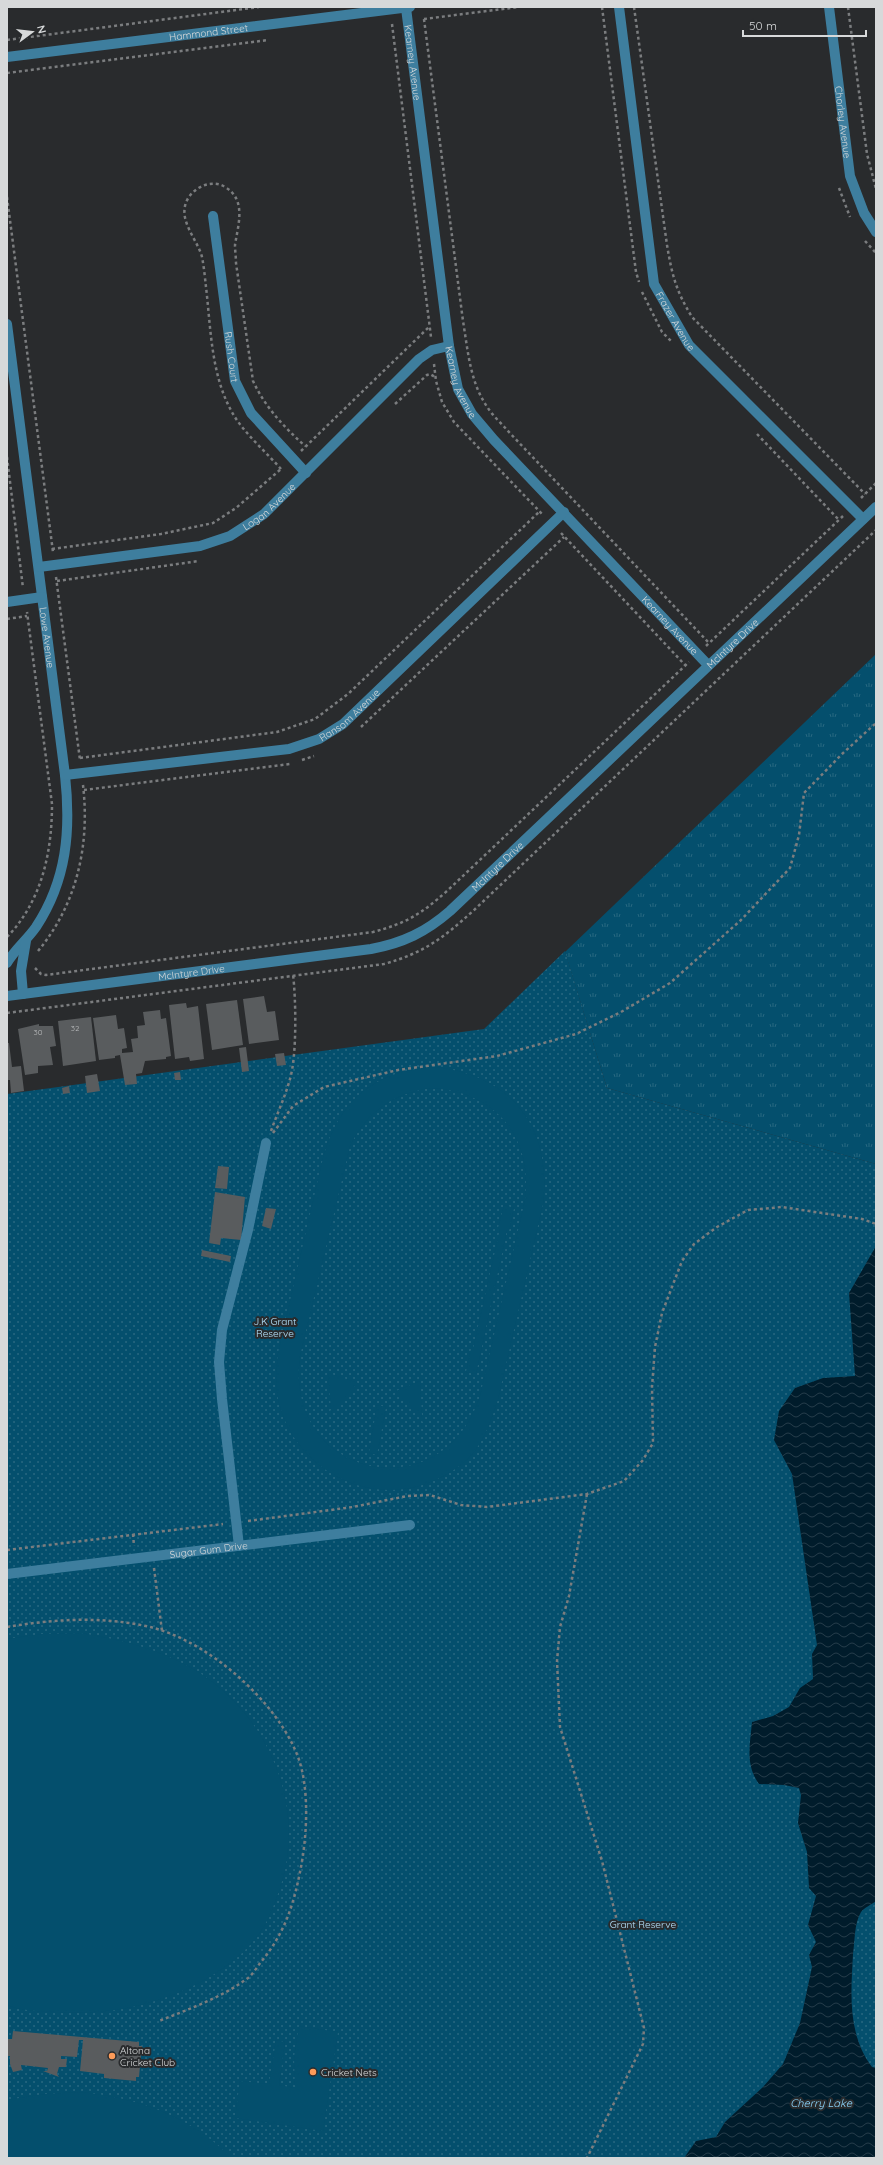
<svg xmlns="http://www.w3.org/2000/svg" width="883" height="2165" viewBox="0 0 883 2165" font-family="Quicksand,sans-serif">
<style>
.grass{fill:url(#grass-tufts)}
.park{fill:url(#park-dots)}
.pitch{fill:#044f6d;fill-rule:evenodd}
.water{fill:url(#water-waves)}
.building{fill:#595c5e}
.lines{fill:none;stroke-linecap:round;stroke-linejoin:round}
.path{stroke:#7b7d7f;stroke-width:2.5;stroke-dasharray:3 3;stroke-linecap:butt}
.minor{stroke:#3e7e9e;stroke-width:10}
.poi-dot{fill:#fe9b59;stroke:#292b2d;stroke-width:1.5}
.labels{text-anchor:middle;dominant-baseline:central;stroke-width:4;stroke-linejoin:round;paint-order:stroke}
.number-label{font-size:8px;fill:#b8babb}
.street-label{font-size:10px;fill:#d7d9da;stroke:#292b2d}
.park-label{font-size:10px;fill:#b5e4fe;stroke:#292b2d}
.poi-label{font-size:10px;fill:#d7d9da;stroke:#292b2d;text-anchor:start}
.water-label{font-size:11px;font-style:italic;fill:#8dd6fd;stroke:#292b2d}
</style>
<defs>
<pattern id="grass-tufts" width="24" height="20" patternUnits="userSpaceOnUse"><rect width="24" height="20" fill="#044f6d"/><path d="M3 7l-1-3M5 7V3M7 7l1-3M15 17l-1-3M17 17v-4M19 17l1-3" fill="none" stroke="#286881"/></pattern>
<pattern id="park-dots" width="8" height="8" patternUnits="userSpaceOnUse"><rect width="8" height="8" fill="#044f6d"/><path d="M2 2h.1M6 6h.1" fill="none" stroke="#286881" stroke-width="1.8" stroke-linecap="round"/></pattern>
<pattern id="water-waves" width="16" height="10" patternUnits="userSpaceOnUse"><rect width="16" height="10" fill="#001c2b"/><path d="M0 5q4-4 8 0t8 0" fill="none" stroke="#243c49"/></pattern>
</defs>
<rect width="100%" height="100%" fill="#292b2d"/>
<polygon class="grass" points="876,654 876,1164 607,1088 565,952"/>
<polygon class="park" points="565,951 607,1088 876,1164 876,2158 7,2158 7,1094 484,1029"/>
<g class="pitch">
<path d="M436,1067C512,1076 552,1127 543,1204L498,1399C492,1418 486,1436 474,1452C460,1469 436,1482 415,1487C351,1502 286,1457 277,1392C275,1379 277,1366 278,1353L323,1158C339,1100 375,1070 436,1067ZM432,1088C496,1092 533,1137 525,1200L480,1396C442,1514 283,1477 300,1356L350,1146C367,1111 394,1093 432,1088Z"/>
<polygon points="504,1205 514,1208 509,1231 507,1230 476,1374 466,1372 471,1349 473,1349 500,1229 498,1228"/>
<polygon points="328,1373 358,1383 332,1411 331,1415 328,1413 331,1410"/>
<polygon points="420,1381 422,1417 425,1419 423,1422 396,1391"/>
<polygon points="377,1405 386,1407 377,1455 369,1453"/>
<path d="M81,1633C118,1639 155,1648 188,1666C267,1709 309,1806 279,1891C273,1908 267,1924 256,1938C221,1982 149,2010 94,2012C74,2013 24,2013 7,2005V1639L41,1634Z"/>
<polygon points="299,2026 338,2032 323,2131 235,2118 240,2081 269,2084 276,2040 285,2042 279,2085 295,2088 294,2057"/>
<path d="M81,2092C141,2099 187,2115 232,2158H7V2100L45,2094Z"/>
</g>
<path class="water" d="M876,1246V1901C872,1904 864,1908 861,1912C854,1924 855,1941 853,1954C851,1993 847,2034 872,2067L876,2068V2158H684L696,2141L716,2137L725,2122L763,2087L783,2064L800,2023L812,1967L809,1955L816,1942L808,1925L816,1896L809,1888L807,1852L798,1823L801,1795L799,1788L784,1785L759,1784C745,1765 750,1744 752,1722L773,1716L789,1707L800,1688L813,1679L812,1654L817,1645L792,1474L774,1440L779,1411L795,1388L823,1378L855,1376L849,1293Z"/>
<g class="building">
<polygon points="264,996 267,1012 275,1011 279,1040 249,1044 243,999"/>
<polygon points="237,1000 243,1045 212,1050 206,1004"/>
<polygon points="186,1003 187,1008 198,1006 204,1059 190,1061 189,1057 175,1059 169,1005"/>
<polygon points="160,1010 161,1019 166,1018 171,1056 166,1057 166,1059 145,1061 142,1073 136,1074 137,1084 125,1085 120,1055 115,1056 115,1058 99,1060 93,1018 116,1015 118,1029 124,1028 127,1048 122,1049 122,1053 133,1052 131,1039 138,1038 137,1026 145,1025 143,1012"/>
<polygon points="91,1017 96,1061 63,1066 58,1021"/>
<polygon points="39,1024 39,1026 53,1026 56,1046 50,1047 53,1065 38,1066 38,1073 25,1075 18,1029"/>
<polygon points="7,1043 9,1043 12,1067 21,1066 24,1091 11,1093 10,1080 7,1080"/>
<polygon points="246,1047 249,1071 242,1072 239,1048"/>
<polygon points="284,1053 286,1065 277,1066 275,1054"/>
<polygon points="180,1072 181,1080 175,1080 174,1073"/>
<polygon points="97,1074 100,1091 87,1093 85,1076"/>
<polygon points="69,1086 70,1093 63,1094 62,1088"/>
<polygon points="218,1166 229,1167 227,1189 215,1188"/>
<polygon points="215,1192 245,1197 241,1240 221,1238 220,1245 209,1243"/>
<polygon points="266,1208 276,1209 271,1229 262,1226"/>
<polygon points="202,1250 231,1256 230,1262 201,1256"/>
<polygon points="13,2031 139,2042 139,2046 142,2046 139,2077 136,2077 136,2081 104,2078 104,2074 80,2071 83,2040 79,2040 77,2057 61,2056 61,2059 67,2059 66,2067 59,2067 57,2074 59,2077 43,2071 47,2071 48,2068 21,2065 22,2070 13,2072 10,2064 10,2056 7,2056 7,2039 12,2039"/>
</g>
<g class="lines">
<g class="path">
<polyline points="602,7 636,272 639,282"/>
<path d="M634,7L667,245C672,275 676,291 692,317L865,494"/>
<polyline points="848,7 867,154 876,189"/>
<path d="M424,19L463,321C468,351 470,383 488,408C493,416 501,423 507,430L709,643"/>
<polyline points="424,19 519,7"/>
<polyline points="392,24 431,337"/>
<polyline points="7,40 259,7"/>
<polyline points="7,73 268,40"/>
<polyline points="839,188 850,217"/>
<polyline points="7,197 53,552"/>
<polyline points="865,241 876,253"/>
<polyline points="642,292 662,332 671,341"/>
<polyline points="434,364 436,381 442,402 454,422 543,515"/>
<polyline points="395,404 427,375 430,374 435,377"/>
<polyline points="757,434 839,520"/>
<polyline points="301,451 430,326"/>
<polyline points="7,457 23,588"/>
<path d="M281,469C265,451 245,434 233,414C211,376 211,330 206,287C205,278 204,267 202,257C198,241 181,224 185,206C187,196 196,188 205,185C212,183 219,183 225,187C247,200 238,225 235,245C235,251 236,257 236,263L253,381C265,407 284,427 305,446"/>
<polyline points="861,498 876,483"/>
<polyline points="561,533 685,665"/>
<polyline points="52,549 161,534 213,523 236,508 281,469"/>
<polyline points="56,577 80,760"/>
<polyline points="57,581 199,561"/>
<polyline points="7,619 27,616"/>
<polyline points="706,646 843,516"/>
<polyline points="361,727 564,537"/>
<polyline points="80,758 277,732 315,719 348,694 540,511"/>
<polyline points="302,760 314,756"/>
<polyline points="84,790 290,764"/>
<path d="M7,937C42,901 52,852 52,804L27,612"/>
<path d="M38,951C77,904 90,845 83,785"/>
<path d="M35,968L41,974L46,975L373,932C407,923 421,914 447,891L689,662"/>
<path d="M7,1013L384,964C424,953 443,938 473,911L876,530"/>
<path d="M271,1131C277,1114 285,1097 290,1079C297,1055 296,1000 293,974"/>
<polyline points="273,1133 293,1106 324,1087 398,1070 497,1056 576,1034 621,1012 670,983 741,920 790,868 799,835 804,793 842,754 876,723"/>
<polyline points="587,1494 569,1596 560,1627 557,1661 560,1727 602,1861 644,2028 643,2044 587,2158"/>
<polyline points="248,1521 353,1507 407,1496 430,1495 461,1505 487,1507 587,1494 624,1481 643,1460 653,1443 652,1387 655,1347 662,1313 682,1261 694,1244 717,1227 748,1210 782,1207 862,1219 876,1224"/>
<polyline points="133,1534 134,1546"/>
<polyline points="7,1550 223,1524"/>
<polyline points="154,1568 162,1631"/>
<path d="M7,1627C54,1619 103,1616 150,1627C208,1641 277,1701 298,1757C310,1789 307,1839 300,1872C293,1907 284,1934 261,1962C257,1967 253,1974 248,1978C221,1998 189,2009 159,2021"/>
</g>
<g class="minor">
<path id="s1" d="M619,7L654,284L689,345L863,519"/>
<path id="s2" d="M829,7L850,176L864,213L876,232"/>
<path id="s3" d="M406,8L449,346L458,389L472,414L494,440L708,665"/>
<path id="s4" d="M7,57L410,7"/>
<path id="s5" d="M213,216L235,381L251,413L306,473"/>
<path id="s6" d="M7,324L65,775C71,830 67,880 36,927C27,940 14,950 7,963"/>
<path id="s7" d="M39,567L200,546L230,536L264,514L419,359L432,350L449,346"/>
<polyline points="7,602 42,597"/>
<path id="s8" d="M65,775L289,749L319,739L343,724L564,512"/>
<polyline points="23,994 21,971 26,941"/>
<path id="s9" d="M7,996L371,949C403,943 426,932 450,911L876,507"/>
<polyline points="239,1546 222,1399 219,1362 222,1330 248,1230 266,1143"/>
<path id="s10" d="M7,1574L410,1525"/>
</g>
</g>
<g class="poi-dot">
<circle cx="112" cy="2056" r="4"/>
<circle cx="313" cy="2072" r="4"/>
</g>
<g class="labels">
<g class="number-label">
<text x="75" y="1028">32</text>
<text x="38" y="1032">30</text>
</g>
<g class="street-label">
<text stroke="none"><textPath href="#s4" startOffset="203">Hammond Street</textPath></text>
<text stroke="none"><textPath href="#s3" startOffset="55">Kearney Avenue</textPath></text>
<text stroke="none"><textPath href="#s2" startOffset="116">Chorley Avenue</textPath></text>
<text stroke="none"><textPath href="#s1" startOffset="322">Frazer Avenue</textPath></text>
<text stroke="none"><textPath href="#s5" startOffset="142">Rush Court</textPath></text>
<text stroke="none"><textPath href="#s3" startOffset="379">Kearney Avenue</textPath></text>
<text stroke="none"><textPath href="#s7" startOffset="243">Logan Avenue</textPath></text>
<text stroke="none"><textPath href="#s3" startOffset="703">Kearney Avenue</textPath></text>
<text stroke="none"><textPath href="#s6" startOffset="316">Lowe Avenue</textPath></text>
<text stroke="none"><textPath href="#s9" startOffset="845">McIntyre Drive</textPath></text>
<text stroke="none"><textPath href="#s8" startOffset="296">Ransom Avenue</textPath></text>
<text stroke="none"><textPath href="#s9" startOffset="521">McIntyre Drive</textPath></text>
<text stroke="none"><textPath href="#s9" startOffset="186">McIntyre Drive</textPath></text>
<text stroke="none"><textPath href="#s10" startOffset="203">Sugar Gum Drive</textPath></text>
</g>
<g class="park-label">
<text x="275" y="1321">J.K Grant<tspan x="275" dy="12">Reserve</tspan></text>
<text x="643" y="1924">Grant Reserve</text>
</g>
<g class="poi-label">
<text x="120" y="2050">Altona<tspan x="120" dy="12">Cricket Club</tspan></text>
<text x="321" y="2072">Cricket Nets</text>
</g>
<g class="water-label">
<text x="821" y="2103">Cherry Lake</text>
</g>
</g>
<rect width="883" height="2165" fill="none" stroke="#d7d9da" stroke-width="16"/>
<g transform="translate(32 32) rotate(75)" stroke="#292b2d" stroke-width="3" paint-order="stroke">
<path d="M0-3L7 15L0 10L-7 15Z" fill="#d7d9da"/>
<text y="-6" font-size="11" font-weight="bold" text-anchor="middle" fill="#d7d9da">N</text>
</g>
<path d="M743 30v6h123v-6" fill="none" stroke="#d7d9da" stroke-width="2"/>
<text x="749" y="30" font-size="12" fill="#d7d9da" stroke="#292b2d" stroke-width="3" paint-order="stroke">50 m</text>
</svg>
